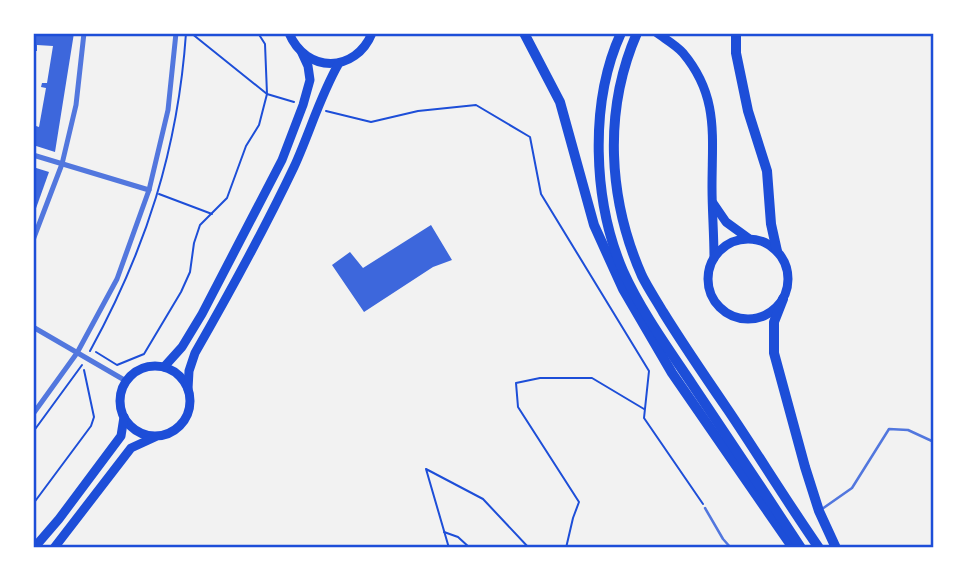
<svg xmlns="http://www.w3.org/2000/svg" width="967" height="581" viewBox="0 0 967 581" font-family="Commissioner,sans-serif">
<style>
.building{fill:#3d67dc}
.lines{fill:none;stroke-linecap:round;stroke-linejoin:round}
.path{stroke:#1d4ed8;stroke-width:2}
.service{stroke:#5277de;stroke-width:2.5}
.minor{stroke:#5277de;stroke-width:5}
.primary{stroke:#1d4ed8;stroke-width:9}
.trunk{stroke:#1d4ed8;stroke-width:10}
.neatline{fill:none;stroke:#1d4ed8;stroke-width:2.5}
</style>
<rect width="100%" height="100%" fill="#f2f2f2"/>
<g class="building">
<polygon points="33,33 74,33 55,152 33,145 33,125 39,127 46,88 41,87 42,83 47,83 53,46 37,45 37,51 33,51"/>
<polygon points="33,167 49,172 34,214 33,214"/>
<polygon points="431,225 452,260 433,267 364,312 332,265 350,252 363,268"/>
</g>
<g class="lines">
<g class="path">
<polyline points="191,33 267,94 294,102"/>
<polyline points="326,111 371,122 418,111 476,105 530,137 541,194 649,371 644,418 703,504"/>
<polyline points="159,194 212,214"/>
<path d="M90,351C146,249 178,149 186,33"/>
<polyline points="96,352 117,365 144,354 181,292 190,272 194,243 200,225 227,198 246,146 259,125 267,94 265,44 258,33"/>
<polyline points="33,432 82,365"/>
<polyline points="33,504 91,426 94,417 84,370"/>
<polyline points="444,532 458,537 470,548"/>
<polyline points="449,548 426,469 483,499 529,548"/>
<polyline points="566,548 573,518 579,502 518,407 516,383 540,378 592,378 644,409"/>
</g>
<g class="service">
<polyline points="705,508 723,539 731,548"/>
<polyline points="822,509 852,488 889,429 908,430 934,442"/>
</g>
<g class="minor">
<polyline points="33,155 149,190"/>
<polyline points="33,240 62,164 76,105 84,33"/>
<polyline points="33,327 126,381"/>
<polyline points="33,414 77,353 117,279 149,190 168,110 176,33"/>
</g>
<g class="primary">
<path d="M289,33C306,74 356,73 372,33"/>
<path d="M657,33C665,39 676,45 683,53C719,96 712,135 712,187C712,211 714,234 714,258"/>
<polyline points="713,203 726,222 748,238"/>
<circle cx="748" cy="279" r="40"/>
<circle cx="155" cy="401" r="35"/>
<polyline points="164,367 182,347 202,314 282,160 303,105 310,80 308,66 302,53"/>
<path d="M188,389L189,371L195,353C230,292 264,230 294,167C310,132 320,96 339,63"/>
<polyline points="34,548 59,519 121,436 124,417"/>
<polyline points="54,548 131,448 155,437"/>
</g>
<g class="trunk">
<polyline points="524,33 560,102 594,225 623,289 672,373 793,548"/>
<path d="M621,33C589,103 593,201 623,271C641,311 668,348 692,384C729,439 765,493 801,548"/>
<path d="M637,33C603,111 608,199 642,276C648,288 656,300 663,312C684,346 706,378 728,410C759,456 787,502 819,548"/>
<polyline points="736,33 736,53 748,111 767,171 771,224 777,251"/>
<polyline points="783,299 774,322 774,353 805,467 819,511 836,548"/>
</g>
</g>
<rect width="967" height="581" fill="none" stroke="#ffffff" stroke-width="70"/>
<rect x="35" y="35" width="897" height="511" class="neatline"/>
</svg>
